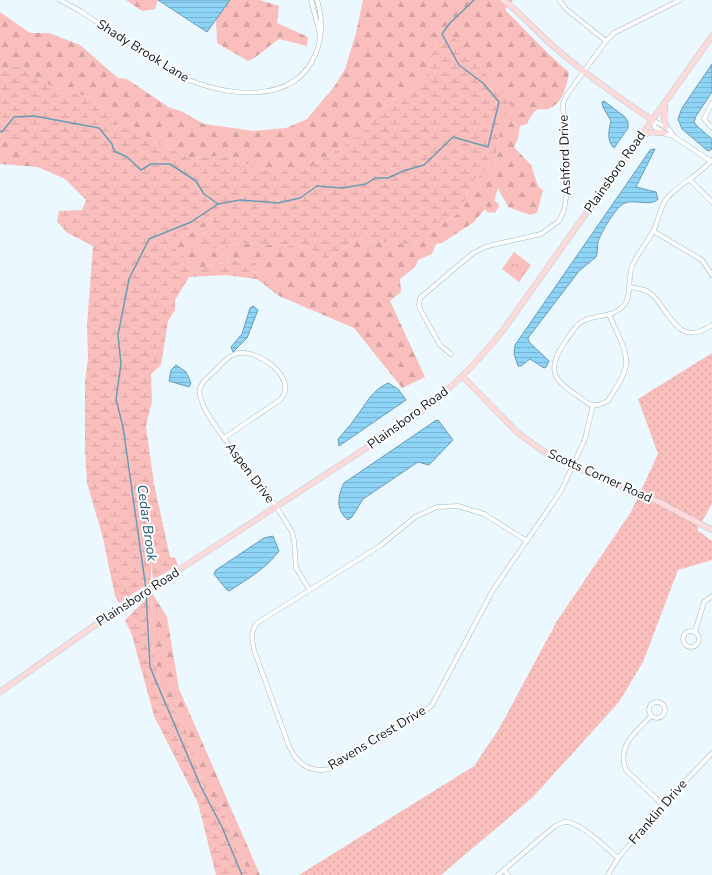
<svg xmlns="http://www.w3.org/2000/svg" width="712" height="875" viewBox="0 0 712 875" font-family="'Nunito Sans',sans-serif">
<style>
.grass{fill:url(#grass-dots)}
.forest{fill:url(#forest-firs)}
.wetland{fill:url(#wetland-marsh)}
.park{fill:url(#park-crowns)}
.water{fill:url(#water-rules);stroke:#699cb6}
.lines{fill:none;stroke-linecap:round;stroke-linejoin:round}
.stream{stroke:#699cb6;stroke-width:1.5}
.street-casing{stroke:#a3b8c2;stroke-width:5}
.secondary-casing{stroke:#a3b8c2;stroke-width:6}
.street{stroke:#fff;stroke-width:4}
.secondary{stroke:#fedbdb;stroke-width:5.5}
.labels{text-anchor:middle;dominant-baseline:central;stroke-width:4;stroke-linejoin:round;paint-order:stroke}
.street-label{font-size:13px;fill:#121a1e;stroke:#fff}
.water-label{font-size:14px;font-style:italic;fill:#235971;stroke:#fff}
</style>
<defs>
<pattern id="grass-dots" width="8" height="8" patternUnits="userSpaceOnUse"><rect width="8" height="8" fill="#fabebc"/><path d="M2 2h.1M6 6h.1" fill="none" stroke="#d5a3a1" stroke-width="1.8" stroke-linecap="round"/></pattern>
<pattern id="forest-firs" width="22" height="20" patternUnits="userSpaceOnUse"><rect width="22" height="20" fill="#fabebc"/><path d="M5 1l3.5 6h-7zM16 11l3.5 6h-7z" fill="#d5a3a1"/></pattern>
<pattern id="wetland-marsh" width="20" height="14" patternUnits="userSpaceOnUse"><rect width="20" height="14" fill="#fabebc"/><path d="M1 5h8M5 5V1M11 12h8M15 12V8" fill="none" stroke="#d5a3a1"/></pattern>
<pattern id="park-crowns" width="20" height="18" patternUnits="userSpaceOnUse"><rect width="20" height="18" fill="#fabebc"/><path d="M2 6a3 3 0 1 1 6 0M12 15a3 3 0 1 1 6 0" fill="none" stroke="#d5a3a1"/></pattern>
<pattern id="water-rules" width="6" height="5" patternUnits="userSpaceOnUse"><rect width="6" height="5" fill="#8ed4f7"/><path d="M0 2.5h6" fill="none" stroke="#79b5d3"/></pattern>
</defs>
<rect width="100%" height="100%" fill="#ebf8ff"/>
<polygon class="grass" points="712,353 712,504 697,530 712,541 712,560 678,570 643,662 619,702 533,797 441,875 299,875 474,766 499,729 557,621 631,512 658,454 638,399"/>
<g class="forest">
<polygon points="126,0 158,0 155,9 142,11"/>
<path d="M229,0H260L279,6L277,23L308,37L307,46L279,39C268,46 260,56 248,61L217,43L216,19Z"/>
<path d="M363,0H513L505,10C527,31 546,53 569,72C567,85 563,104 548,109C543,110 539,108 535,111C532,114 529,120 527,124L520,126L518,139L514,147L531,165L538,186L543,190L537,213L530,215L508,207L498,188L494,201L498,203L499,206L495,213L487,212L485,209L474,222L442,243L436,244L432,254L418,260L415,267L400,279L401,292L390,301L425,377L402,388L354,328L279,296L256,263L240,259L197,269L165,239L190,234L209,217L213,221L197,242L205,251L241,243L308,247L326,260L357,239L410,245L459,213L474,180L495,164L502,117L437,42L426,76L412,92L389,101L362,134L306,170H266L223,156L189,158L129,128L116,125L92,98L51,86L18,66L0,72V12L30,33H49L80,45L118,78L127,79L170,108L181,111L204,124L254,131L286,128L307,119L334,87L345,69L356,33Z"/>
<polygon points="0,141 18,143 38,167 0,164"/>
<polygon points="152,593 167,617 179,689 260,875 249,875 220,804 208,796 184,724 162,692 150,633"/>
</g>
<g class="wetland">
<polygon points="455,38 513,107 502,117 495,164 474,180 459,213 410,245 357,239 326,260 308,247 241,243 205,251 197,242 213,221 209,217 190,234 165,239 197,269 240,259 256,263 279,296 257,279 225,275 189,277 175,300 175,310 168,321 161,365 151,374 152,401 146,426 154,484 170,557 175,558 178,565 153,580 151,561 151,582 119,603 115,596 103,538 87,483 85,450 85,381 88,359 87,325 93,246 66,232 57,221 59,211 82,210 86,200 65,179 38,167 18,143 0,141 0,72 18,66 51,86 92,98 116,125 129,128 189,158 223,156 266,170 306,170 362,134 389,101 412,92 426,76 437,42"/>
<polygon points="152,593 150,633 162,692 184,724 208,796 220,804 249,875 216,875 198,803 154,716 132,635 125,620"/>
</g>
<polygon class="park" points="514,252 531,265 519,282 502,269"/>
<g class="water">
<polygon points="158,0 230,0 207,32"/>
<polygon points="712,64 712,92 696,116 694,122 697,126 712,139 712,149 708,151 682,129 678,119 682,108"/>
<path d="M604,101L625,117L628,122V128L614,148C606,140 609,130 611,121L603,107L602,102Z"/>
<path d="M655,149L636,187L656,192L658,199C652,207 634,199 625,203C617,205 600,234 598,242C597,247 598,252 596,257L579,271L528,338L529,342L549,361L546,367L544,368L530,359L521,366H518L514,354L515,345L646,156L650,150Z"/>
<polygon points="253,306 258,310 247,338 233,352 231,347 242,334 250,308"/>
<polygon points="176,365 186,372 191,383 189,387 169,381 171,370"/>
<path d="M388,383L398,389L406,400L339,446L338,439C344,432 351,425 356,417C366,404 372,390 388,383Z"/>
<path d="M438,420L453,440L429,465L418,462L363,499L352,517L348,520C335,510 338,495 344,483L435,421Z"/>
<path d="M273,536L279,551C267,568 246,580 229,591L227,590L214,574L216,570L264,538Z"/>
</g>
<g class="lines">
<g class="stream">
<polyline points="0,131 2,132 14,117 34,116 99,128 112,144 114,151 127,157 141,170 151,164 170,164 196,181 204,194 218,204 240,200 278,203 300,198 317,186 343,188 366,184 375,178 388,178 403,171 424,165 453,137 488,147 499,102 483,83 459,65 442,34 450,23 474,0"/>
<polyline points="146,589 123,427 116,399 121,364 118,335 129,279 149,239 191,222 218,204"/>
<polyline points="146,593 150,667 201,787 222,827 242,875"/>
</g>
<defs>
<g id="street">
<path d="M60,0L80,11L182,77C224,96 295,107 316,53C323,35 323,19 317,0"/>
<polyline points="311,0 320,34"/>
<polyline points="559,0 566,9 606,41"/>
<polyline points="712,103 704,119 712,128"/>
<polyline points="652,120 655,127 665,134 673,136 712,162"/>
<polyline points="652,120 668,128 673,135"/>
<polyline points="690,180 712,202"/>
<polyline points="653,231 702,260 712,275"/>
<path d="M629,287C636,288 644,288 650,293C670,309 677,350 712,325"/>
<path d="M609,314C614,327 628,351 626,364C625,377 614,390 608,401L598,405L589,404C562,384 540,377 565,342C570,335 575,325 583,321C597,314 617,318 626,302C632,291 627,276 633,264C638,253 646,244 652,233C659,221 659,208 668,197C681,183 699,175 712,160"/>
<polyline points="451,354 440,345 420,309 419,305 420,298 473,253 488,246 541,234 559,221 564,210 567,191 563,103 566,96 606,41 614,33 680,0"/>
<path d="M224,438L280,400C301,378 254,346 235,354C227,357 221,364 216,370C210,375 203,380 200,388C194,407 243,461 255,477C268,494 281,513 292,532L294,540L296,568L309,589"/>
<path d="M527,541L484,514L458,506L437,507L415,517L380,546L257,623C250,633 252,639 254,650L289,746C297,764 310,773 329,769L424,712L432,705L493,590L561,491L585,439L593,405"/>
<circle cx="691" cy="639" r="8"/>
<polyline points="695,632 704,602 712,596"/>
<circle cx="657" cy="710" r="8"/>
<path d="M651,716C636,732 616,746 626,770L663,805"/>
<polyline points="504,870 508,875"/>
<path d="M498,875L555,826C557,825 561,823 564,822C579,820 607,849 618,858"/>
<polyline points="608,875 618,858 663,805 712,753"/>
</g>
<g id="secondary">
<path d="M503,0C524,15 540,36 560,52C589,77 621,99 652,120"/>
<polyline points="665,103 664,117 666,127"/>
<polyline points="640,137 650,132 664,133"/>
<polyline points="462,376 518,433 543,451 573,466 659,502 712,530"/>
<path d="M0,692L111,614L414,417C448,392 478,362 504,329L712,36"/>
</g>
</defs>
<use href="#street" class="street-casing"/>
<use href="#secondary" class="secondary-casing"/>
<use href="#street" class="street"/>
<use href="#secondary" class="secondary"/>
</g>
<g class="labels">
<g class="street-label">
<text transform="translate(143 51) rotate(32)">Shady Brook Lane</text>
<text transform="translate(565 155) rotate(-92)">Ashford Drive</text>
<text transform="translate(615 172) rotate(-55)">Plainsboro Road</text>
<text transform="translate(408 418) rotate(-36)">Plainsboro Road</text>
<text transform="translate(250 473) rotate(53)">Aspen Drive</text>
<text transform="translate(600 476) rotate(24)">Scotts Corner Road</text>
<text transform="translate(138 597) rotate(-33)">Plainsboro Road</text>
<text transform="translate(377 738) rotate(-31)">Ravens Crest Drive</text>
<text transform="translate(658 812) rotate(-49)">Franklin Drive</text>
</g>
<g class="water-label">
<text transform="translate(147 523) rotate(82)">Cedar Brook</text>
</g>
</g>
</svg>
